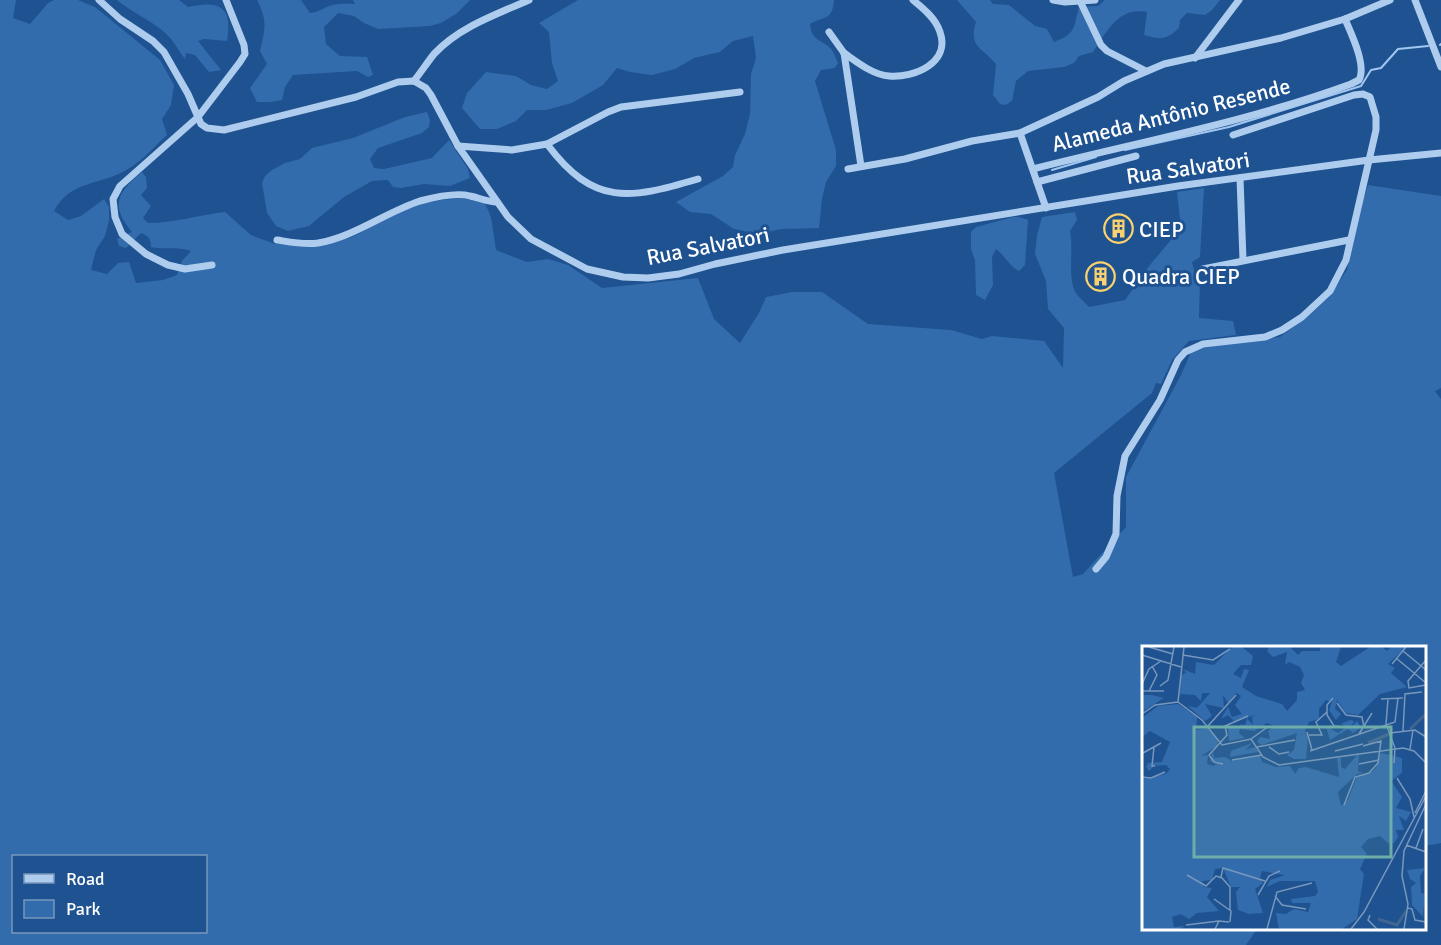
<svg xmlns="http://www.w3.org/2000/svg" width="1441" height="945" viewBox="0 0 1441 945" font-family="Signika,sans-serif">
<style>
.green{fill:#326cad;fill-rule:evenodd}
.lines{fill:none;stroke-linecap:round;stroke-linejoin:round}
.stream{stroke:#a1c7ef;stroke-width:2}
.minor{stroke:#aecced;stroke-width:7}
.labels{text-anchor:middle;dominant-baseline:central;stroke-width:6;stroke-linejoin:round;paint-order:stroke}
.street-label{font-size:22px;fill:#fff;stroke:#1e5290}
.poi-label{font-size:22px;fill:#fff;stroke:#1e5290;text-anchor:start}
.inset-river{fill:none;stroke:#406591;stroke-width:3}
.inset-road{fill:none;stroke:#7897bc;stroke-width:1.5}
.view{fill:#6fada8;fill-opacity:0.15;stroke:#6fada8;stroke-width:3}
.inset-edge{fill:none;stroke:#fff;stroke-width:3}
</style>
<rect width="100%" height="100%" fill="#1e5290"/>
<g class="green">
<path d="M0,0H16L13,18L30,24L48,3L54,0H78L95,7L160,60L174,85L171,105L162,119L167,135C155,146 142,161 128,169C101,186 71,179 54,211L68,220L81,216L104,199L109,207V221L105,236L96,250L91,270L107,274L118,263L129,262L136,283L163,280L177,275L182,261L191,251C178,246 164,250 151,247C151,238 148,236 141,233L126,248L119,246L117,239L132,232C109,205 118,192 142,172L146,177L147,188L141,195L151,206L143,218L148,223C174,223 199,215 225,212L251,235L275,244H290L350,238L412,206L432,201L462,198L485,203L491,217L496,250L527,262L548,259L568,265L602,288L698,278L714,319L740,343L759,313L766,297L792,292H822L868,324L951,330L982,339L992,336L1044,341L1063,368L1064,328L1048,309L1046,281L1035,254L1037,235L1042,217L1075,212L1077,220L1070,231C1074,248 1067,280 1076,293C1079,298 1085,302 1089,307L1125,300L1149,266L1181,228L1177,192L1204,188L1200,257L1192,262L1195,273L1200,278L1199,318L1233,321L1236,335L1189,341L1172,360L1161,384L1156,383L1152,393L1054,473L1073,577L1083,574L1126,527V477L1181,375L1191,352L1199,348L1280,337L1306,318L1328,298L1347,270L1357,217L1368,185L1441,196V388L1435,391L1441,399V843L1425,846L1424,648H1144V928L1257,929L1246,945H0ZM14,856H206V932H14Z"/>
<path d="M117,0H179L188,7C220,0 233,7 227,41L204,39L198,41L221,70L209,72L195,55L186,53L185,59C180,53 176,45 171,39C157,22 133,14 117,0Z"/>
<path d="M257,0H301L310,13C318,12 322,9 329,6C338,3 346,4 355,4L353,0H470L456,14L441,23L430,26L378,29L364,23L354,16L338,13L324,27L326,44L340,56L367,57L373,75L368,77L357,71L293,75L285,87L282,100L270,102H257L250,88L267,64L260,51C265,28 268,22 257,0Z"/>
<path d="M578,0H834C832,21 826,15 810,24C811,41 822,39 831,49C834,52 836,59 838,63L835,68L821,70L815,81L836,150V166L826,182L822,199L819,228L781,229L758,234L734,229L711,214L690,212L676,202L723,176L733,167L735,155L745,134L750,114L751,74L756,58L753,36L733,41L720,52L694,58L675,69L652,75L630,72L617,68L603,85L572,103L546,110H527L516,121L497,129H480L462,108L467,93L486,72L516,76L531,85L547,89L558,81L552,63L549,32L539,23Z"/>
<path d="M957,0H990L993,4L1009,5L1035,26L1047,29L1054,42C1077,33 1073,28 1079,7L1098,6L1105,0H1220L1212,10L1205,15L1187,13L1180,20L1179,28C1166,40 1161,40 1144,35L1147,12C1118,6 1106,33 1093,52L1079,56L1074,63L1064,67L1028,71L1016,81L1012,101L1005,105L1000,104L993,95L996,64C982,47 968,47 976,22Z"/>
<polygon points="427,112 430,120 429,127 422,133 378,148 370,159 374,168 384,169 432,158 449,140 468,169 470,178 450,186 424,184 401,188 393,187 388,180 372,181 344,197 309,226 288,231 276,226 267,213 262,183 265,176 272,170 285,163 300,159 312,148 353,138 405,117"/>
<path d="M1013,217H1019L1028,220L1025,265L1019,271C1010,267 1005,256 996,249L992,257L993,285L985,300L976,295L975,260L971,249V232L976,227Z"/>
</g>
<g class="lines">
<g class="stream">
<polyline points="1440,45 1441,44"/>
<polyline points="1125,150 1229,127 1361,86 1371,70 1381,68 1398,49 1428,46"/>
<polyline points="1052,170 1096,157"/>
</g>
<g class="minor">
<polyline points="99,0 120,19 153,41 164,52 188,94 201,124 207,128 224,130 356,97 398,82 414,81 426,88 431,95 458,146 508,217 531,239 587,269 623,277 648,278 679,274 715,264 783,250 1178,186 1369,160 1441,153"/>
<polyline points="1053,0 1065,2 1095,0"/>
<polyline points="1415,0 1441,67"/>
<polyline points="1080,1 1101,45 1107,51 1146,71"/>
<polyline points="829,32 844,53 861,166"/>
<path d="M844,53C857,62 873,75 889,76C914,78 951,63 940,32C936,19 924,9 913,0"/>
<polyline points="1195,58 1239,0"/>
<path d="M414,81C421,72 427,63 434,54C459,27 497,14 529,0"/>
<polyline points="1020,133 1046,208"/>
<path d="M547,144C594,207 630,199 698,179"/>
<polyline points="458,146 512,150 547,144 608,112 621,107 740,92"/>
<polyline points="848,169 905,159 972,141 1020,133 1098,97 1124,81 1164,64 1281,38 1345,19 1390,0"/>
<path d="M1033,169C1139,142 1247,122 1351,84L1359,80C1367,66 1351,33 1345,19"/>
<polyline points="1240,178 1243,260"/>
<polyline points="1037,182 1136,156"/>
<path d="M277,240C290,242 304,245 318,243C354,237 386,212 420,201C435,197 456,192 470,196C480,198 487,202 497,202"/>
<polyline points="212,265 185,269 168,265 146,254 122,234 115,217 113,199 120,186 198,117 240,62 245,54 244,45 226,0"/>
<polyline points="1203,269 1349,240"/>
<polyline points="1096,569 1106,557 1116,534 1117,496 1125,456 1160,400 1178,360 1185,352 1203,344 1265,337 1282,330 1302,317 1330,291 1346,260 1376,130 1376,117 1370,97 1363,94 1354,95 1233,135"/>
</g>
</g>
<defs>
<symbol id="building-ring" viewBox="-11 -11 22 22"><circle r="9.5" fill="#1e5290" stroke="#fbd06e" stroke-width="1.5"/><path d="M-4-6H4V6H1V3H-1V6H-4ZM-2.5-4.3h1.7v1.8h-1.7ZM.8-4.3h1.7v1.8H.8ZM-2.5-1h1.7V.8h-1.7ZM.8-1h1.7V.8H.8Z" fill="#fbd06e"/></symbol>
</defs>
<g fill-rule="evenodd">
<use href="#building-ring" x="1102" y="212" width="33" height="33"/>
<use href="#building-ring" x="1084" y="260" width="33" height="33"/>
</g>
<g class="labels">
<g class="street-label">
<text transform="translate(1171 115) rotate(-14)">Alameda Antônio Resende</text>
<text transform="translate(1188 168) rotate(-8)">Rua Salvatori</text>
<text transform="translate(708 246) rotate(-11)">Rua Salvatori</text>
</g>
<g class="poi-label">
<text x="1139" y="229">CIEP</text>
<text x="1122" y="276">Quadra CIEP</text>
</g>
</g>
<g transform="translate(1142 646)">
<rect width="284" height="284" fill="#1e5290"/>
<path d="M90,1H100L111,10L109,19H99L91,28L99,32L102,23L107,24L100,41L114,50L140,58L145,65L155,54V46L163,44L159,37L162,29L158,21L147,16L143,19L145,6L131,11L125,5L127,1H148L156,9L160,5H178V1H199L194,16L199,20L228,1H240L245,5L249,1H264L246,18L253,22L249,27L265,41L238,48L216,69L204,67L195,54L193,63L199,68L194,74L187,64L190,56L184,54L177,63V73L167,76L163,85L166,91L164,113H152L145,109L152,104L155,87L120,99L115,96L118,91L128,93L126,85L132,80L125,77L112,85L98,83L97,87L103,92L87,95L86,80L100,82L98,78L103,79L105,72L111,79L110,71L114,69L92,75L86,69L79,73L86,61L90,71L100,68L93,59L99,50L94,47L86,57L81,49L82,62L63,58L70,70L63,75L46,60L55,62L68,47H60L59,55L53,49L38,48L39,29L44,27L41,23L53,28L54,16L72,19ZM0,49H10L22,52L1,65ZM36,58L55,71L54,84L65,82L76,93L75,100L59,110L66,109L65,118L71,120L78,116L68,115L71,105L72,112L83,111L90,115L118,109L120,116L134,121L148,120L153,128L157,122L164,121L197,131L195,111L199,112V121L203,123L217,107L216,125L221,127L215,128L196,146L199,160L206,154L215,130L227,128L234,122L239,107L260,112V127L249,135L260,151L254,162L269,166L264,175L257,170L262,184H254L256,191L252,197H246L238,190L226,193L219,201L225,208L218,223L222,228L215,273L200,283H137L134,267L144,268L152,263L166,266L169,257H150L149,253L173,250L176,246L173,235H138L125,241L128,234L143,229L120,225L118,232L121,237L113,243L121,267L107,268L96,264L94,246L98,241H89L81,222L73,223L70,234L60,235L62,241L70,242L65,251L77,265L55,267L47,273L39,268L30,271L32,281L43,280L38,283H0V133L24,128L28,123L24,119L12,120L7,125L4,121L6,117L20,116L28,96L8,85L0,91V72L16,60ZM208,74L212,75L209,81L215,75L219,81L211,87L206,83L188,94L184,80L196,87L204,81L199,78ZM110,97L103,104L113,101L116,106L88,111L89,105ZM283,222L278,230L279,247L283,248L281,271L270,259L269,241L274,237L268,233L265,224Z" fill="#326cad"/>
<path class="inset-river" d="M268,83L284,68M226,97L247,88M236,273L255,279L264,265"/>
<path class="inset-road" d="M7,1L31,8M42,1L36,56L60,74L80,99L109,93L121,111L137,119L261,102L272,105L284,117M261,5L284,24M0,9L39,21M41,9L71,14L88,3M254,12L284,37M284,14L266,35L267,42L284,39M250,18L264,1M0,38L7,23L19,15M18,40L26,34L32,1M0,45H22M7,45L15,29L10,20M191,52L185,59V69L192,80L202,81M239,53L261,52M246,53L244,78L253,102L252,117M195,57L204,69L220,71L222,81M0,68L13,59L36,56M65,81L94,49M261,85L263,48L280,46M165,86L170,104M248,87L273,84L284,91M217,88L230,67M167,89H180L174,76L185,66M109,93L127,80M12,101L10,120H13M115,101L153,94M127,101L137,108L147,106M268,103L271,84M168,105L253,76L256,52M193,105L221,98M1,107L19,97M90,114L120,109M81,118L72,116L67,109L85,89L83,80L106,70M217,118L237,114M0,131L9,132L23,126M255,132L268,153L272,171M202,159L213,131L227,127L236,117L239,95L221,100M273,167L284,145M264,199L284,206M274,202L281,183M45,229L64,240L74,230L80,232L88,241V264M79,231L81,222L123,235M116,249L127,230L138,225M133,250L140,259L164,263M72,253L89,265L88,276M266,262L270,263L273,274L284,276M228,269L226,274L235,283M44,279L77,275M73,283L77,275L87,276M125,283L135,246L170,237M209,283L222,266L284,150M262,283L266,258L260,230L262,205L284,158"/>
<path class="view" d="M52,81H249V211H52Z"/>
<rect width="284" height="284" class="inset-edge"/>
</g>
<rect x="12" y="855" width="195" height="78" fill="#1e5290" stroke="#7897bc" stroke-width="1.5"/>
<rect x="24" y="874" width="30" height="9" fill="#aecced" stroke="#7897bc" stroke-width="1.5"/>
<text x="66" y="885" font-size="18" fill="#ffffff">Road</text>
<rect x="24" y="900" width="30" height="18" fill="#326cad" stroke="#7897bc" stroke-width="1.5"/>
<text x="66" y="915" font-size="18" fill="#ffffff">Park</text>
</svg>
